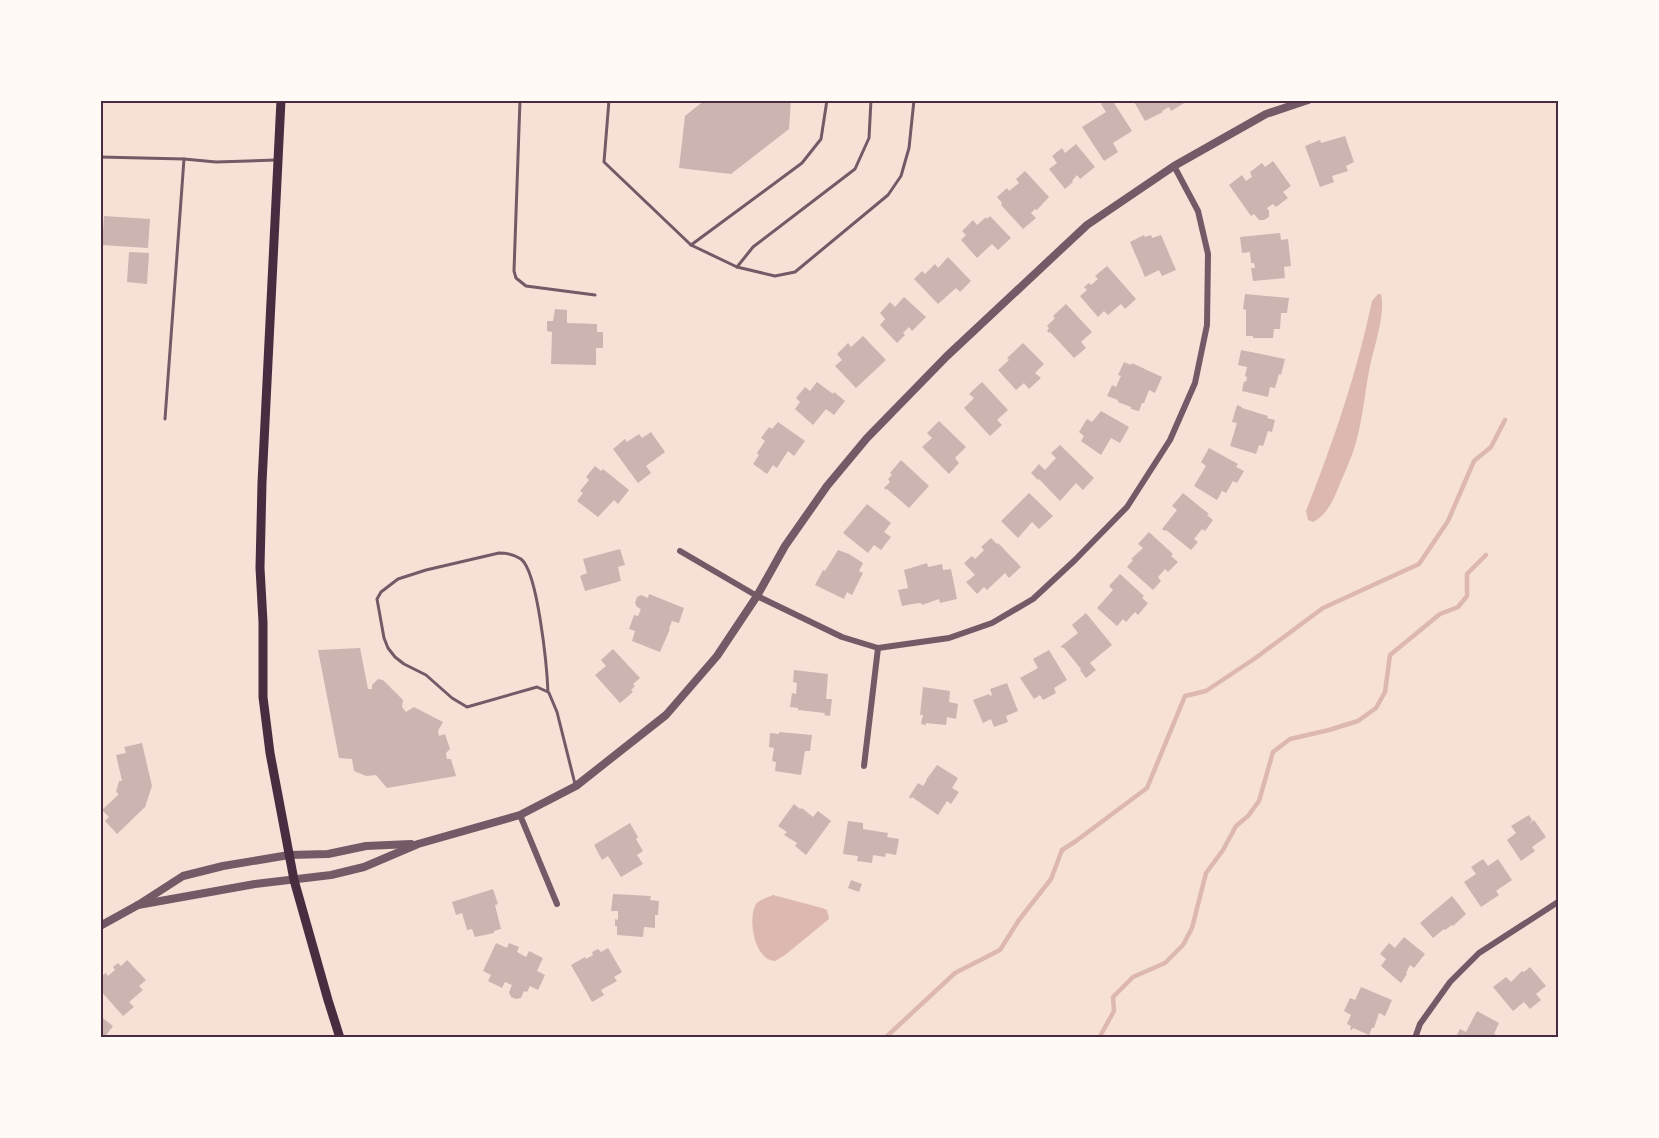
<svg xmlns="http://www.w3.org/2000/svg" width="1659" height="1138" viewBox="0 0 1659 1138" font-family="Karla,sans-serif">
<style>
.water{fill:#dcb8b0}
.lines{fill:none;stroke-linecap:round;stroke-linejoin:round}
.stream{stroke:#dcb8b0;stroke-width:4.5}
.building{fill:#ccb4b1}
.service{stroke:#755966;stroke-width:3}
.minor{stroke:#755966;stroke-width:6}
.tertiary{stroke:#755966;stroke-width:8}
.secondary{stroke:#4a2c40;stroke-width:9}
.neatline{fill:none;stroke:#4a2c40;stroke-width:2}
</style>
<rect width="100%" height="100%" fill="#f7e1d7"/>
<g class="water">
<path d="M1378,294H1381C1386,314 1373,350 1369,371C1364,398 1362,426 1353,452C1349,463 1344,474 1339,486C1334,499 1327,515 1313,522L1308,520L1306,511C1333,443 1357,373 1372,301Z"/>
<path d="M773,895L822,908L827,910L829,919L785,955L775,961C755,961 747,919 756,904C760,899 767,898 773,895Z"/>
</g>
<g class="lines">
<g class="stream">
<polyline points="885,1038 955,973 1000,950 1019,920 1051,879 1062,850 1076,841 1147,788 1185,696 1206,691 1254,659 1323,608 1419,564 1448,521 1474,461 1491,447 1505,420"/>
<polyline points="1099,1038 1114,1011 1113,997 1133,977 1165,963 1183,945 1192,928 1206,873 1223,850 1236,826 1248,816 1259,801 1273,752 1290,739 1329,730 1358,721 1376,708 1385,692 1390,655 1440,614 1458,607 1467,596 1467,574 1486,555"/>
</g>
</g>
<g class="building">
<polygon points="705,100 791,100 789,129 731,174 679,168 685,116"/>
<polygon points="1106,100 1112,100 1132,131 1113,143 1118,152 1104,161 1082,127 1106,112 1101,104"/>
<polygon points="1133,100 1185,100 1186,102 1171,111 1169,107 1162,111 1163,112 1145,121"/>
<polygon points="1345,136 1354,162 1346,166 1348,171 1332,176 1334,182 1320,187 1305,146 1320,140 1321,143"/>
<polygon points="1076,144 1095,167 1080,179 1077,175 1072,181 1073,182 1065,189 1049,169 1057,163 1052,156 1062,148 1065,153"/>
<polygon points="1273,161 1291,186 1283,192 1288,198 1276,207 1273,204 1267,208 1269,211 1269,217 1264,220 1259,220 1254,214 1251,216 1229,185 1242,175 1246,181 1252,177 1250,172 1262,163 1265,167"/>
<polygon points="1025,171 1049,197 1037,210 1035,209 1031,213 1036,218 1023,229 1001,205 1002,203 997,197 1007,188 1009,191 1019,183 1016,179"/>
<polygon points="104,216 150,219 148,248 102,245"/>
<polygon points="990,216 1011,238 998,250 992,244 977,258 961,240 966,235 962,231 973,220 977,225 986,217 987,219"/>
<polygon points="1280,233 1281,240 1288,239 1291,266 1284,267 1285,278 1253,281 1251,268 1255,268 1254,263 1251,263 1250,252 1242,253 1240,237"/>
<polygon points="1144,235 1145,237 1151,235 1152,238 1161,235 1176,270 1162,276 1159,270 1145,277 1130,242"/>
<polygon points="129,252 149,253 147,284 127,282"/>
<polygon points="948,257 971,281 960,292 956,288 938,304 914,279 922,271 925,274 935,264 938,268"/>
<polygon points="1107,266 1136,299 1125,309 1121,304 1108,315 1104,311 1098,317 1080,296 1087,290 1084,287 1089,283 1091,285 1098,279 1095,276"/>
<polygon points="1245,294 1289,298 1287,313 1281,313 1280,329 1274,329 1273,338 1253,338 1253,336 1246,336 1246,310 1243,309"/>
<polygon points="904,297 926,317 912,331 909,327 903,333 905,335 897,343 880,325 885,319 880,313 890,302 895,307"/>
<polygon points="1066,304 1092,332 1081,342 1086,348 1074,358 1050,332 1049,333 1047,331 1049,328 1047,326 1055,318 1053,316"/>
<polygon points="555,309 567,310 567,323 597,324 597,332 603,332 603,348 596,348 596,365 551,364 552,332 547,331 547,321 553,321"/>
<polygon points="863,336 886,360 856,388 835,366 842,360 837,354 848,343 851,347"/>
<polygon points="1023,343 1044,364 1035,373 1041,378 1029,389 1024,383 1016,390 998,370 1009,360 1007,358"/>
<polygon points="1241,350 1285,359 1281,375 1279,374 1275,388 1270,387 1268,397 1242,391 1244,381 1246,382 1247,377 1245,376 1247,367 1238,365"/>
<polygon points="1124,362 1131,365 1132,363 1162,377 1155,393 1149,390 1144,403 1142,403 1139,411 1131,409 1131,407 1118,402 1118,400 1107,396 1112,385 1116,387 1121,376 1118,375"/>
<polygon points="817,382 833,394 834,392 845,401 834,415 826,409 813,425 795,409 800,402 796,398 805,387 810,391"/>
<polygon points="982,382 1008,410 997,420 1002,425 990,436 964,408 974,398 969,394"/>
<polygon points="1237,405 1242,407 1242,408 1268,416 1267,418 1275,420 1272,432 1268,431 1263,446 1259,445 1256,454 1230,446 1237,423 1232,422"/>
<polygon points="1101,411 1129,427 1120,443 1111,438 1101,455 1081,441 1084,436 1079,432 1087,419 1092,422"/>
<polygon points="939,421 966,447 955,458 959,463 949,474 922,447 932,438 927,433"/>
<polygon points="778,422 805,441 794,456 788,451 777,468 773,465 767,474 753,464 759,455 757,453 765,441 761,438 769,427 772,429"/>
<polygon points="651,432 665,452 646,466 651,473 638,483 613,449 625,439 627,442 639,434 642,438"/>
<polygon points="1060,445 1094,478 1083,490 1076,483 1060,501 1039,479 1038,480 1031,473 1039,464 1045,470 1056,458 1051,453"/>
<polygon points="1209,448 1238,464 1236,467 1244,471 1237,483 1233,481 1226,493 1222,491 1217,500 1194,486 1206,466 1201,462"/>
<polygon points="901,460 929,486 909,508 887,489 886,490 884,488 890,482 888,479 892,475 890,473"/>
<polygon points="595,466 601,471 603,469 629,490 618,504 614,500 598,517 577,501 583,493 580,491 589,480 586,477"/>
<polygon points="1029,493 1053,516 1039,529 1032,522 1018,538 1001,521"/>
<polygon points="1183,493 1209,514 1207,515 1213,520 1205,531 1202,529 1194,539 1198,542 1191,550 1166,530 1165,531 1162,529 1177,510 1172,506"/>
<polygon points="867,504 891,523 884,532 891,537 881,550 874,545 868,553 843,533"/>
<polygon points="1149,532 1173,554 1171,556 1178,562 1168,572 1165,569 1158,577 1161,581 1153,590 1127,567 1133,560 1131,559 1143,548 1138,544"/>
<polygon points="991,538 997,544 998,543 1021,567 1009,578 1005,573 987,590 984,587 977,594 966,582 975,575 964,563 972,556 975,559 984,550 981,547"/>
<polygon points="620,549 625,565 618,567 621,581 585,591 580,576 587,573 583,559"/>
<polygon points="838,550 849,554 863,563 859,571 863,573 852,595 847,592 844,599 815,585 823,570 825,571"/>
<polygon points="927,563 928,567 942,564 943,570 951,569 957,599 940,603 939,599 922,605 921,603 912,604 902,606 898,590 908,588 904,570"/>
<polygon points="1120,574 1144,596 1142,598 1148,603 1138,615 1135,612 1126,622 1123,619 1117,626 1097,608 1113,590 1109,586"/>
<polygon points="649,594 684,608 679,623 672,621 669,629 670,629 660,652 632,641 635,631 629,629 634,615 638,616 641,609 637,607 635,603 637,597 641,595 648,598"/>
<polygon points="1086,613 1112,645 1090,663 1096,670 1086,678 1080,670 1081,669 1064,648 1060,647 1078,633 1072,625"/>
<polygon points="360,648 368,689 372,689 372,685 378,679 383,680 403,700 402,707 406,712 414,707 443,722 438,731 439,736 445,734 450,749 446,753 447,759 451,759 456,776 387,788 376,775 366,776 354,771 352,759 339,758 318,650"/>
<polygon points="613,649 640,678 633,684 635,686 631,690 633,692 620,703 595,675 606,666 601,660"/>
<polygon points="1049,650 1067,680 1054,688 1056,693 1043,700 1040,695 1034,699 1020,678 1038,668 1033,659"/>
<polygon points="794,670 828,674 826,699 832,699 830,716 824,715 825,713 798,710 798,708 790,707 792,693 796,694 797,683 793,682"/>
<polygon points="1007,683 1018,711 1006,716 1008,722 994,727 991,719 983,723 973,700 989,694 990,696 992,695 990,689"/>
<polygon points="923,687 950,691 949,702 958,704 956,719 947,717 946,725 926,723 926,725 921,724 923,715 920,715"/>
<polygon points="779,732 812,735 810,751 805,751 801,775 775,771 776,762 772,761 774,748 769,747 770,733 779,734"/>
<polygon points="142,743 152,786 145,807 117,834 105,821 109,817 102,810 119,794 116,792 119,781 122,781 116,755 126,753 124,747"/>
<polygon points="937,765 958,778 952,788 959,792 951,804 947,801 938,815 912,797 911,799 909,797 918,783 923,786 927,780 926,780"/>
<polygon points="794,804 800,809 802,808 813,817 818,811 831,821 806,855 795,846 797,843 784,835 787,832 778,826"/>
<polygon points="1529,815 1532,820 1529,824 1534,820 1546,837 1532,847 1535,851 1521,861 1507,840 1516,833 1511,826"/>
<polygon points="848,821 863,823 863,829 888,833 887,837 899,839 896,855 886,853 885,857 873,855 872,863 857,861 858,856 843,854"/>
<polygon points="630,823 638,837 636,839 643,851 637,855 643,864 621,877 608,856 602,860 594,845"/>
<polygon points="1483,859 1488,866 1498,859 1512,880 1496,891 1499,895 1481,907 1464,882 1476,874 1471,867"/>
<polygon points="851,880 862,884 859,892 848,888"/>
<polygon points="493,889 498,904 495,905 501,929 494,931 494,933 475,937 472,929 467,930 462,913 456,915 452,902"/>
<polygon points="613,894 651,896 650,900 659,901 658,915 655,915 655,928 644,927 643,937 617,935 617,926 615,926 615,919 618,920 618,911 611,911"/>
<polygon points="1452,896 1466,914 1453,926 1452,925 1445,930 1444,929 1433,938 1420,923"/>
<polygon points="1404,937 1425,954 1414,968 1410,965 1406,973 1407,974 1401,983 1381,966 1386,959 1380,954 1389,943 1395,948"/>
<polygon points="496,943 507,948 509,943 519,947 517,952 526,957 529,951 543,958 537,971 545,975 538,990 530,986 527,992 524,991 521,998 516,999 511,997 509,992 512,985 505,982 502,988 488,981 491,975 483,971"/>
<polygon points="608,948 622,972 614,977 617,981 601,990 604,995 592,1002 571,965 585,957 586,959 593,955 592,952 598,949 601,952"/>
<polygon points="127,960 146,980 139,986 143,990 129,1002 134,1007 123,1016 100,990 100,977 106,973 108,976 115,970 113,967 118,963 121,966"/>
<polygon points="1530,967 1546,986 1536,994 1541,1000 1530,1009 1524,1002 1513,1011 1493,987 1506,977 1511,982 1522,971 1524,972"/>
<polygon points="1361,987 1392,1000 1385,1016 1379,1013 1374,1028 1372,1028 1369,1035 1353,1028 1352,1030 1350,1029 1351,1026 1347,1024 1351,1015 1344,1011 1350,998 1355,1000"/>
<polygon points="1477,1011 1499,1023 1494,1034 1501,1038 1455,1038 1460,1029 1466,1032"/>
<polygon points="100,1016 113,1026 104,1038 100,1036"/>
</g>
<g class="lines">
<g class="service">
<polyline points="520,100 514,271 516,278 526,286 595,295"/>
<polyline points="609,100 604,162 691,245 737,267 775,276 795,272 888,195 901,176 909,148 914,100"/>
<polyline points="100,157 184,159 216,162 276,160"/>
<polyline points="691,245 802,163 821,139 827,100"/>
<polyline points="737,267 753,247 855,169 869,138 871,100"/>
<polyline points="165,419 184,159"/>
<path d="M499,553C506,553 515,555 521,559C538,572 547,668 548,692L537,687L467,707L452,698L426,675L404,664L395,657L388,648L384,638L377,599L381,592L398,579L426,570Z"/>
<polyline points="549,693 557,712 575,784"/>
</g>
<g class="minor">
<polyline points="680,551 757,596 842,637 878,648 949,638 992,623 1033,599 1075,560 1127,507 1170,440 1195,383 1207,325 1208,254 1198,211 1174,166"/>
<polyline points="864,766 878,648"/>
<polyline points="520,815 557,904"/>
<polyline points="1415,1038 1420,1024 1450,982 1479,953 1558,902"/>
</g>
<g class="tertiary">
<polyline points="138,905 255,884 331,875 364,867 418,844 520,815 576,786 666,715 717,656 757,596 785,546 827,486 867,438 947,356 1087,225 1174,166 1266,114 1308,100"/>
<polyline points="100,926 138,905 183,876 223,866 289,855 328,854 366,846 411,844"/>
</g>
<polyline class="secondary" points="281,100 262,483 260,568 263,622 263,697 270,753 294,880 328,1000 340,1038"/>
</g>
<rect width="1659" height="1138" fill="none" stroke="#fffaf5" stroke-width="204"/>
<rect x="102" y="102" width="1455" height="934" class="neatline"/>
</svg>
